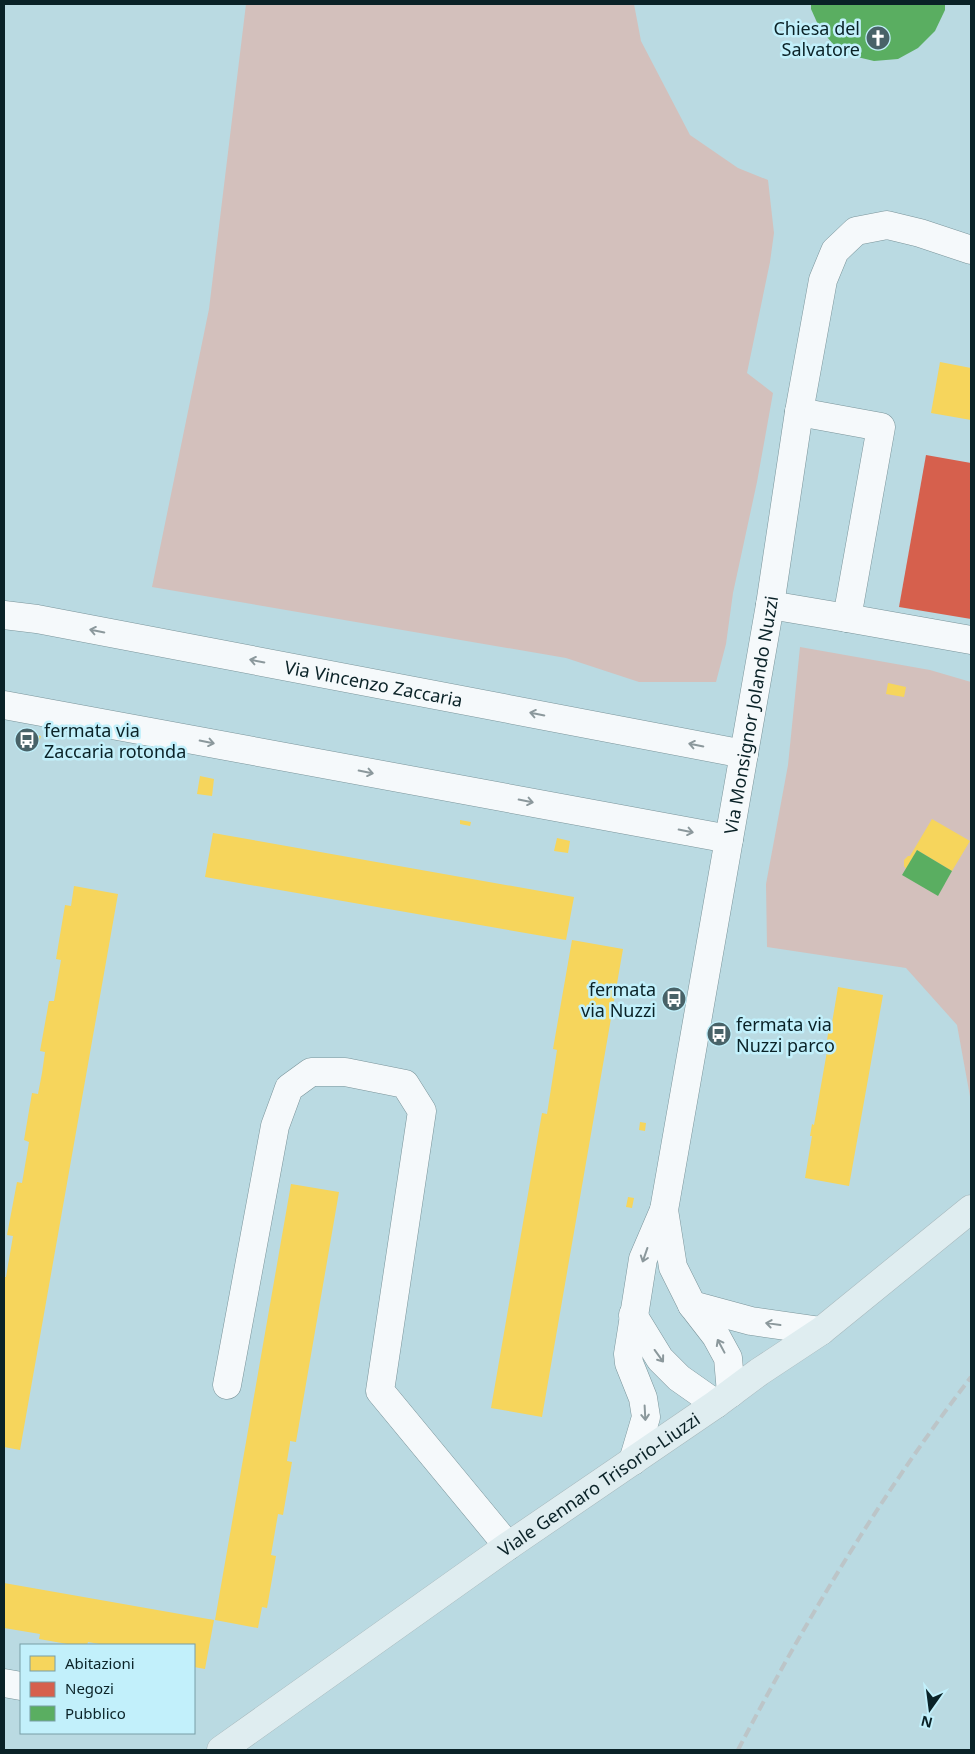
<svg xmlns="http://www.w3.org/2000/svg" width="975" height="1754" viewBox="0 0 975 1754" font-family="'Noto Sans',sans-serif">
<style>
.green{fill:#d3c0bc}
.homes{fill:#f6d55c}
.shops{fill:#d6604d}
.public{fill:#5aae61}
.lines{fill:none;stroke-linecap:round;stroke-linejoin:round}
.minor-casing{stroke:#7a949a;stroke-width:29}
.major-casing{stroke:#a8b9bd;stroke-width:29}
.minor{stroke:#f5f9fb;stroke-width:28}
.major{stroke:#dfedf0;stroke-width:28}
.rail{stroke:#bcc5c8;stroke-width:4;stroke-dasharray:10 5;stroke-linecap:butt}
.oneway{stroke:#8b989c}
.labels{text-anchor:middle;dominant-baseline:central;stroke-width:5;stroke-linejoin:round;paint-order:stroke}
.poi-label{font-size:18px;fill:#0a2227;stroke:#c2f0fb;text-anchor:end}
.street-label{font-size:18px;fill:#0a2227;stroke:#c2f0fb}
</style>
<rect width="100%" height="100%" fill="#badae2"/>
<g class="green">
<polygon points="246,4 634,4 641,41 690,135 738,168 768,180 774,233 770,262 747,373 773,393 757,482 733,593 726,644 716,682 639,682 566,658 152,587 209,309"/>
<polygon points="800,647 930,670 971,682 971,1102 957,1025 906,968 767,947 766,884 788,765"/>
</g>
<g class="homes">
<polygon points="940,362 971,368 971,420 931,413"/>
<polygon points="888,683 906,687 904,697 886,694"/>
<polygon points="28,734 41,736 39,742 27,740"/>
<polygon points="200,776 214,779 212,796 197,794"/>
<polygon points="932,819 970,841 952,871 917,850 906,869 904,866 904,860 908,856 910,856"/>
<polygon points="460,820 471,822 470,826 460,824"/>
<polygon points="213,833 574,897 566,940 205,877"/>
<polygon points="557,838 570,841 568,853 554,851"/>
<polygon points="74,886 118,894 20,1450 4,1447 4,1277 6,1277 13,1236 7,1235 17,1182 22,1183 29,1142 24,1140 32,1093 38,1094 42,1073 45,1052 40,1051 49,1001 54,1001 61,960 56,959 65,905 71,906"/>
<polygon points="572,940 623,949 542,1417 491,1408 542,1113 547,1114 557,1050 553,1049"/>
<polygon points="838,987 883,995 849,1186 805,1178 812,1136 810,1136 812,1124 814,1125 829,1040 827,1040 829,1028 831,1029"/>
<polygon points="640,1122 646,1123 645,1131 639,1130"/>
<polygon points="291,1184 339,1192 296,1442 290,1441 290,1443 287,1461 292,1462 283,1515 278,1514 271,1555 276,1556 267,1608 262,1607 258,1628 215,1620"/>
<polygon points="628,1197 634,1198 632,1208 626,1207"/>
<polygon points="4,1583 214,1620 205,1669 194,1667 194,1645 105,1645 88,1642 87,1645 73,1645 39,1639 40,1634 4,1628"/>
</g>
<polygon class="shops" points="926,455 971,463 971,619 899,607"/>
<g class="public">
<polygon points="811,4 945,4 945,10 935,31 918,48 898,59 874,61 853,56 834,45 820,29 811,9"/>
<polygon points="917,850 952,871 938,896 902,875"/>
</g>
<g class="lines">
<defs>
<g id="minor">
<polyline points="770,605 847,618 881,427 799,412"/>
<path id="s1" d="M4,615L37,619L744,754"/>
<polyline points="847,618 971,640"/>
<polyline points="4,705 729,839"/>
<polyline points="664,1210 673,1267 692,1305 716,1336 728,1358 731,1393"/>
<polyline points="692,1305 751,1321 821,1331"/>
<polyline points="633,1315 660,1359 679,1378 716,1404"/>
<polyline points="227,1385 275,1126 289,1088 311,1072 345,1072 405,1084 422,1111 380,1391 508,1546"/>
<path id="s2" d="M633,1461L646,1417L643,1398L629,1363L628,1354L643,1259L664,1210L770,605L799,412L823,280L835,251L856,231L887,225L920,233L971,250"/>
<polyline points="4,1683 21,1686"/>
</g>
<g id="major">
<path id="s3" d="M221,1750L508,1546L716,1404L759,1372L821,1331L971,1209"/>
</g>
</defs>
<use href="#minor" class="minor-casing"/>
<use href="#major" class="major-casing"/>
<use href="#minor" class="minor"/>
<use href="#major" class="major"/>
<path class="rail" d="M738,1750C805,1621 882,1493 971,1377"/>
</g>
<defs><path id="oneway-shaft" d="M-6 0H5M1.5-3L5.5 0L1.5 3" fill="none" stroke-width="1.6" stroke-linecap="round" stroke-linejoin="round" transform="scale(1.25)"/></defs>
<g class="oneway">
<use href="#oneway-shaft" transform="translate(97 631) rotate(-169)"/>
<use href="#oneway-shaft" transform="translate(257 661) rotate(-169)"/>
<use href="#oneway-shaft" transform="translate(537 714) rotate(-169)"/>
<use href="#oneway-shaft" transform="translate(207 742) rotate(11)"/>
<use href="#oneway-shaft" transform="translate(696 745) rotate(-169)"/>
<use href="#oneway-shaft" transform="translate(366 772) rotate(11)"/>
<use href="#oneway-shaft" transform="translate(526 801) rotate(11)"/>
<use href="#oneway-shaft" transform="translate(686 831) rotate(11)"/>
<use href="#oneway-shaft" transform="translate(645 1255) rotate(109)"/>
<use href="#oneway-shaft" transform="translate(773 1324) rotate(-172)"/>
<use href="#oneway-shaft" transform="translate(721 1346) rotate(-118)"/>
<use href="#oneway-shaft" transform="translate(659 1356) rotate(54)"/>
<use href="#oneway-shaft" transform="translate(645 1413) rotate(87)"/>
</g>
<defs>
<symbol id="church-disc" viewBox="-11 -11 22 22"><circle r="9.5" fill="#486268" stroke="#c2f0fb"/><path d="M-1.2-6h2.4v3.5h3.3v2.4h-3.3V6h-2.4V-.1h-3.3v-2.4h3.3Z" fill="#fff"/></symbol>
<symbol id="bus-disc" viewBox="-11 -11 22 22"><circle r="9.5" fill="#486268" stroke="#c2f0fb"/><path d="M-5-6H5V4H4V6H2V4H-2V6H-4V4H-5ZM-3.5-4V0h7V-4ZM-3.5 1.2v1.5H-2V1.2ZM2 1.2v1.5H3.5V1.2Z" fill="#fff"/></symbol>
</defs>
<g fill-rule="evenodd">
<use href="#church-disc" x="864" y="24" width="28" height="28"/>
<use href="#bus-disc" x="13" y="726" width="28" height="28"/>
<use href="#bus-disc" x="660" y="985" width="28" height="28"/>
<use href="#bus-disc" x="705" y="1020" width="28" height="28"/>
</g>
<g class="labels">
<g class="poi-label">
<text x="860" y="28">Chiesa del<tspan x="860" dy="21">Salvatore</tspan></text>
<text x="44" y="730" text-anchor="start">fermata via<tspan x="44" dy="21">Zaccaria rotonda</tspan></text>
<text x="656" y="989">fermata<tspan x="656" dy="21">via Nuzzi</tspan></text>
<text x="736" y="1024" text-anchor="start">fermata via<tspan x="736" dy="21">Nuzzi parco</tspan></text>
</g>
<g class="street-label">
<text stroke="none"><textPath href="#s1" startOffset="376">Via Vincenzo Zaccaria</textPath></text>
<text stroke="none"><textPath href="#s2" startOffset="764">Via Monsignor Jolando Nuzzi</textPath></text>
<text stroke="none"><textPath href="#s3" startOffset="462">Viale Gennaro Trisorio-Liuzzi</textPath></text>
</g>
</g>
<rect width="975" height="1754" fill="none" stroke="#0a2227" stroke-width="10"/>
<rect x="20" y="1644" width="175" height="90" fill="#c2f0fb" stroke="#789ea6"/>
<rect x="30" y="1656" width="25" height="15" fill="#f6d55c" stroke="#789ea6"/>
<text x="65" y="1669" font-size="15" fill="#0a2227">Abitazioni</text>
<rect x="30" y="1682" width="25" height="15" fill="#d6604d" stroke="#789ea6"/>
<text x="65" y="1694" font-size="15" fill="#0a2227">Negozi</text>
<rect x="30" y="1706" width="25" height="15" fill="#5aae61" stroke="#789ea6"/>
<text x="65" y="1719" font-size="15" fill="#0a2227">Pubblico</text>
<g transform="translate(930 1709) rotate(194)" stroke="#c2f0fb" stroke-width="4" paint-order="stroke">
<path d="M0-4L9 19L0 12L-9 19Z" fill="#0a2227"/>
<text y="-8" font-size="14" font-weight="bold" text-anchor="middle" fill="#0a2227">N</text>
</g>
</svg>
